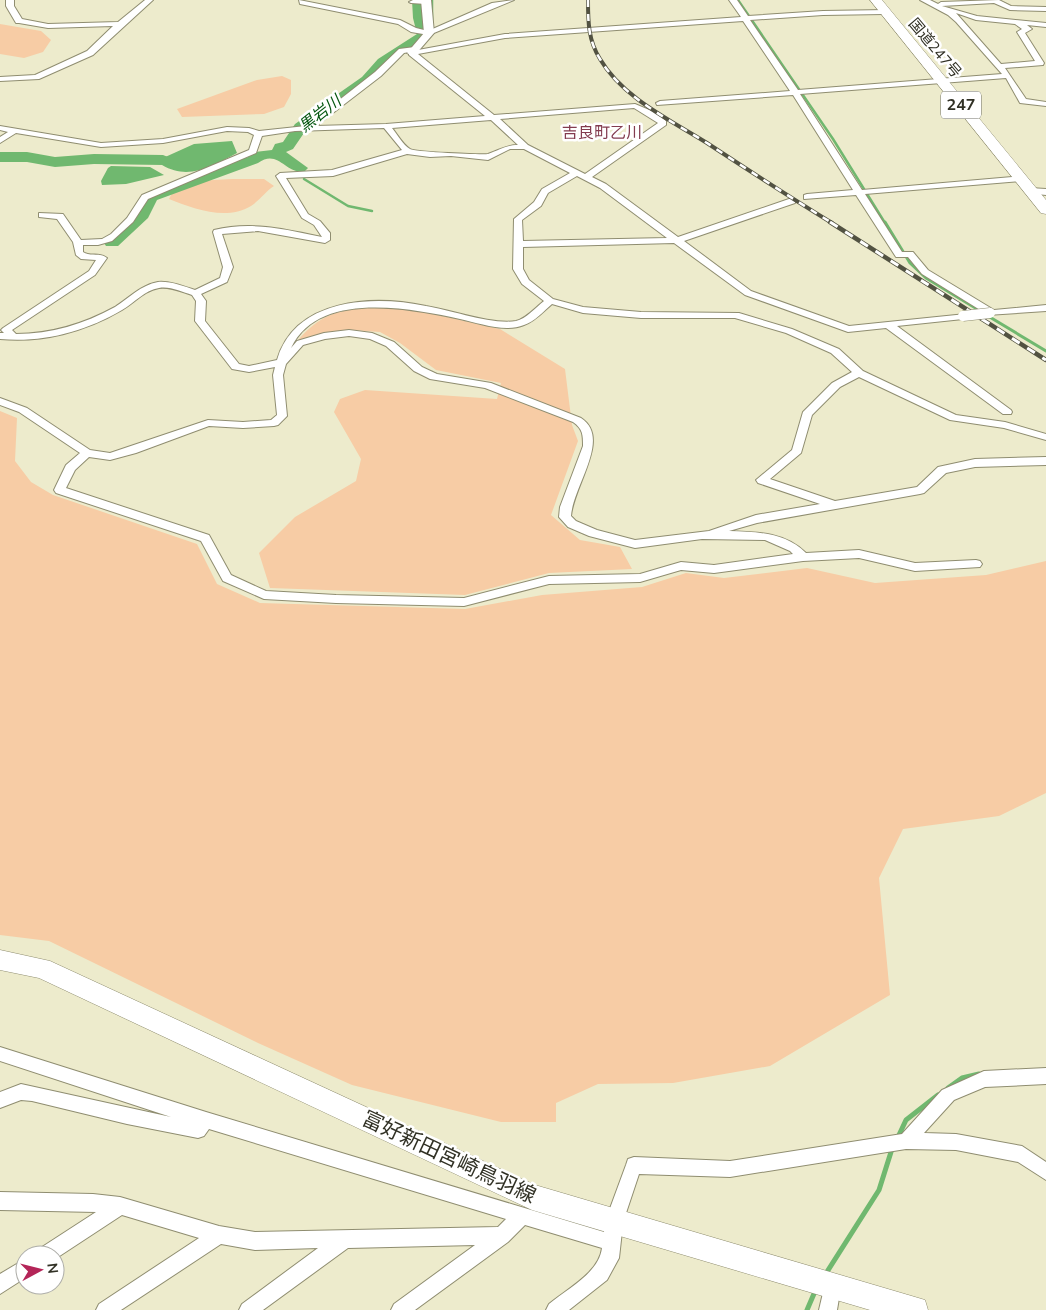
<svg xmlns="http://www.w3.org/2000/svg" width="1046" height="1310" viewBox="0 0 1046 1310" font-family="'Nunito Sans','Noto Sans JP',sans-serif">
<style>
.green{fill:#f7cca5}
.water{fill:#70b86f}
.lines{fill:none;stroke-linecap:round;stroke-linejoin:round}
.stream-far2{stroke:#70b86f;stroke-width:2.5}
.stream-far1{stroke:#70b86f;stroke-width:3}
.stream{stroke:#70b86f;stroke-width:5}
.river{fill:#70b86f;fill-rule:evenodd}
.minor-casing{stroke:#8f8d70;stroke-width:2}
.tertiary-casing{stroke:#8f8d70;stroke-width:2}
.secondary-casing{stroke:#8f8d70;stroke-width:1}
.trunk-casing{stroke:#8f8d70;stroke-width:1}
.minor{fill:#fff;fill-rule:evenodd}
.tertiary{fill:#fff;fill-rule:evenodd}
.secondary{fill:#fff;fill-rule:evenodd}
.trunk{fill:#fff;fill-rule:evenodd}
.rail-far1-casing{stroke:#525242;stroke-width:4}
.rail-casing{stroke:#525242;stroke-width:4.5}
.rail-far1{stroke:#fff;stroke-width:2.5;stroke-dasharray:7;stroke-linecap:butt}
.rail{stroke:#fff;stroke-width:3;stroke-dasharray:9;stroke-linecap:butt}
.minor-bridge-casing{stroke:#8f8d70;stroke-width:11;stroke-linecap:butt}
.minor-bridge{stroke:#fff;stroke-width:10}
.labels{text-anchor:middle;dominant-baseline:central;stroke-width:5;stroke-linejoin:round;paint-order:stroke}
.far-street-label{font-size:15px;fill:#313125;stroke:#fff}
.shield{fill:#fff;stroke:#6f6f66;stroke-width:1}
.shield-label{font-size:16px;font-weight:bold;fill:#313125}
.far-water-label{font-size:16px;font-style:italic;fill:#04560f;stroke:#fff}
.far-quarter-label{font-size:16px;fill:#833c4f;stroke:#fff}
.near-street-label{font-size:21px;fill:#313125;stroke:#fff}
</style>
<rect width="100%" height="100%" fill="#edebcc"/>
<g class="green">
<polygon points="0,24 41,31 51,40 43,52 24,58 0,54"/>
<polygon points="282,76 291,80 291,94 284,107 264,114 182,117 177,109 257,80"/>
<path d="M232,179H264L274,186C266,191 260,200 251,206C226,221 194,209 169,199L174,189L196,181Z"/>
<path d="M381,306L421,311L500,329L565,369L572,425L578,441L551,515L580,540L620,547L632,569L549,573L465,595L270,588L259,553L295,517L356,481L361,459L334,412L340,399L365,390L497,399L501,383L436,370L400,343L380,332L351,330L323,333L298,340C326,309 341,311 381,306Z"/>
<polygon points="0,411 17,418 15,461 31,482 53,495 197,544 217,584 260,603 465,609 542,595 642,587 686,573 724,578 807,568 875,583 986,575 1046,561 1046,793 999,816 903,829 879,878 890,995 770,1066 673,1083 598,1084 556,1103 556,1122 501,1122 352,1085 258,1043 49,941 0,935"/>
</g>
<g class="water">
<path d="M232,141L237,153C212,166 189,181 162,165L163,158L194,144Z"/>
<polygon points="111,166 150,167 164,175 126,184 102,185 101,181 108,168"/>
</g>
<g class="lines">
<g class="stream-far2">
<polyline points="432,0 432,25"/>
<polyline points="738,0 833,139 885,223"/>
<polyline points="304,179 348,206 372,211"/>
</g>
<g class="stream-far1">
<polyline points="885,222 910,263 926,278 982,312"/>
<polyline points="988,316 1046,351"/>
</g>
<g class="stream">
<polyline points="948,1088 962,1078 979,1074"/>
<polyline points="899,1135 906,1120 938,1095"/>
<polyline points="825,1275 879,1190 891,1152"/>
<polyline points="807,1310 816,1289"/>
</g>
<g class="river">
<path d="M412,0H424L426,18L431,35L388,65L372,83L306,130L293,149L286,152L308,168L305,171C286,176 279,148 258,163L157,200L148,218L118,246H106L104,243L106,240L135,213L145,194L248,157L255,152L272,150L275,144L283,142L295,124L362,77L378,59L417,34L413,18Z"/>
<polygon points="0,152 27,152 55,157 94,154 163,155 168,157 171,160 168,163 163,165 94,164 55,167 27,162 0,162"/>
</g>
<defs>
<g id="minor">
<polygon points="6,0 14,0 14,6 22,19 48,24 118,22 145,0 153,0 93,55 39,79 0,81 0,77 35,75 87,51 113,26 48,28 19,23 16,23 6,6"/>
<polygon points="299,0 400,20 416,28 428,31 492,3 514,0 429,35 411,32 398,24 300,4"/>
<polygon points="413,0 426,0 430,2 426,4 411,3 409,2"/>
<path d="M729,0H737L748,16L823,11L887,10L888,12L884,14L823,15L750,20L798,90L1002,74L956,22L948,15L920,0H930L938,4L941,2L999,0L1011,6L1046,7V11L1010,10L994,3L942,6L977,16L1046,23V27L1027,25L1032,29L1025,33L1044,63L1043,65L1005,68L1026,99L1046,102V106L1020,103L1006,78L800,94L862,190L1023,176V180L1020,181L865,194L902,252H913L928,270L994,310L1046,305V311L987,315L985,313L922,274L908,257H896L856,195L804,199V195L807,194L853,190L793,95L657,105L656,103L660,101L790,91L743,21L505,38L418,54L494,115L635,104L654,112L666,121V125L592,177L606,184L678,237L789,199H795V203L684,241L751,291L849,326L966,314L968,316L963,319L897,326L1011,410L1012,412L1011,414H1003L886,328L848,332L745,295L674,243L523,247V269L529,280L553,299L583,307L641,312L739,313L792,329L839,349L863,371L956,415L1005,422L1046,434V440L1004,428L950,420L859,377L840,387L812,415L801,453L770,479L835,501L917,487L938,467L975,459L1046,457V465L975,467L946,473L924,493L920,494L757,523L729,531C757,532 785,532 806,553L859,550L915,563L976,560L980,561L982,564L980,567L915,571L859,558L803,561L714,573L681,570L640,582L549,584L464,606L336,603L264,599L223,581L201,541L56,493L54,490L66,465L80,453L19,412L0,405V398L27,408L90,450L110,453L208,420L243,422L271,420L277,415L273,375L275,367L249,372L232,369L195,321L196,301L192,295C182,292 170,286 159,288C145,290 134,303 122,310C85,332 42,343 0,339V333H4L1,330L3,328L89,271L96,260L81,259L76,255L73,242L57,219L39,217V213L63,214L81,240L102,239L111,234L127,218L142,195L249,150L254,135L248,132L227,131L163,143L101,147L16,133L0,143V137L8,132L0,130V126L101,143L163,139L227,127L249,128L259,131L306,126L375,72L399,49L415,47L418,50L505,34L741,17ZM956,13L976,20L1015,24L1022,29L1017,32L1035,61L1001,64ZM409,52V55L485,116L386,124L316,126L381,76L404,53ZM634,108L658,123L585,174L528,145L500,119ZM491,120L518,145C506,145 500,150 488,154C483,155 415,152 410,149C403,145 397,134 392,128ZM384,128L402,150L332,170L280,173L276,176L302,218L314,225L322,237C285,229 251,221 214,230L213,232L223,267L220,278L195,290C183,286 170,281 158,282C141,285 129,298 115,307C84,324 51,334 16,334L12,330L95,275L107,258C100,252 90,257 83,252V245H98L112,241L133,222L148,199L256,153L262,136L295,131ZM510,149H524L570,173L542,189L534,202L514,219L513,269L522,284L544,301C536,307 526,319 516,321C492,325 451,310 426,306C373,295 295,298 277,360L249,366L239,364L205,321L206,301L201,294L227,282L233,267L222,234L258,231L325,243L330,240V233L320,221L308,214L286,178L333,176L407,154L430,157L451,156L488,160ZM577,176L600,188L667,238L523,241L522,220L541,206L548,193ZM552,304L583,313L641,318H735L786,333L831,353L852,372L832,383L803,412L792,450L756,480L758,483L820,504L756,515L709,531L635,540L597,530L576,521L571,516C573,486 612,438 581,418L491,383L437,374L422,367L394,342L372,333L349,330L324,333L297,341L291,348C318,290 411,308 460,319C479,323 505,333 524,325C534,322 544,311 552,304ZM349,336L370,339L386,346L414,371L430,379L485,388L573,422C583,429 583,435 583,446L560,507L559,517L568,527L589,536L635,548L702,539L765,540L790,551L793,554L714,565L681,562L640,574L549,576L464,598L336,595L266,591L231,575L209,535L66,488L75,470L89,457L110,460L136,453L209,426L243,428L274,426L278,425L287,416L283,375L286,364L303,345L325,339Z"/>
<polygon points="1030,188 1046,189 1046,195 1027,193 1027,189"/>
<path d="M0,1047L206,1112L604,1232L605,1222L626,1165L628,1159L634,1157L730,1161L902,1134L942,1090L984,1071L1046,1068V1084L985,1087L954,1100L924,1133L956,1134L1022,1146L1046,1162V1180L1018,1162L956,1150L906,1149L730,1177L639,1174L623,1222L619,1258L607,1280L569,1310H546L549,1304C567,1289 599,1273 602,1248L525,1225L508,1242L415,1310H391L394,1304L475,1245L348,1248L263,1310H239L242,1304L318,1248L255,1250L221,1244L121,1310H96L99,1304L199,1238L122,1215L55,1259V1255H36L39,1249L96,1212L0,1210V1192L93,1194L120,1197L219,1226L255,1232L498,1227L506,1219L209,1129L204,1136L198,1138L127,1124L32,1101L21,1100L0,1108V1092L21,1084L171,1117L0,1061Z"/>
<polygon points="25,1259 25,1278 0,1294 0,1274"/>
<polygon points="832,1277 838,1280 841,1286 837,1310 819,1310 826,1280"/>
</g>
<polygon id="tertiary" points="421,0 431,0 434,33 415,55 412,56 407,53 424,33"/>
<polygon id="secondary" points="0,950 50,961 535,1185 915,1297 925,1300 928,1310 870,1310 532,1210 39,978 0,970"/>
<polygon id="trunk" points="870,0 882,0 1046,200 1046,214 1041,213"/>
</defs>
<use href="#minor" class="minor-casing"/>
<use href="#tertiary" class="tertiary-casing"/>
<use href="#secondary" class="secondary-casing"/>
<use href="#trunk" class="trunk-casing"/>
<use href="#minor" class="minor"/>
<use href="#tertiary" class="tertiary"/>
<use href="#secondary" class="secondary"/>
<use href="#trunk" class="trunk"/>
<defs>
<path id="rail-far1" d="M588,0C588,21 588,40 600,59C622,97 670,120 707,143C748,170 790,197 832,223"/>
<polyline id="rail" points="830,222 1046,360"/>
</defs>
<use href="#rail-far1" class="rail-far1-casing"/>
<use href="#rail" class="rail-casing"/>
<use href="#rail-far1" class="rail-far1"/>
<use href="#rail" class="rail"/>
<defs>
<polyline id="minor-bridge" points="963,316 990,313"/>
</defs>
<use href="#minor-bridge" class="minor-bridge-casing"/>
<use href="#minor-bridge" class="minor-bridge"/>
</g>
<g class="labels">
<g class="far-street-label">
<text transform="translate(935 48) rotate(50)">国道247号</text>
</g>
<rect class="shield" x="941" y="91.5" width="40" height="27" rx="4"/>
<g class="shield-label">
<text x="961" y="105">247</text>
</g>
<g class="far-water-label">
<text transform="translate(320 114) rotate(-38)">黒岩川</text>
</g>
<g class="far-quarter-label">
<text x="602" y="133">吉良町乙川</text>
</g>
<g class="near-street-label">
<text transform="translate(449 1157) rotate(25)">富好新田宮崎鳥羽線</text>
</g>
</g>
<g transform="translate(40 1270) rotate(83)"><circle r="24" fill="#ffffff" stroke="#adada8"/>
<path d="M0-4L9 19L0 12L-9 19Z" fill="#b42558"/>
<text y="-8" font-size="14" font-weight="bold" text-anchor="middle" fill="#313125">N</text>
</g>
</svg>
